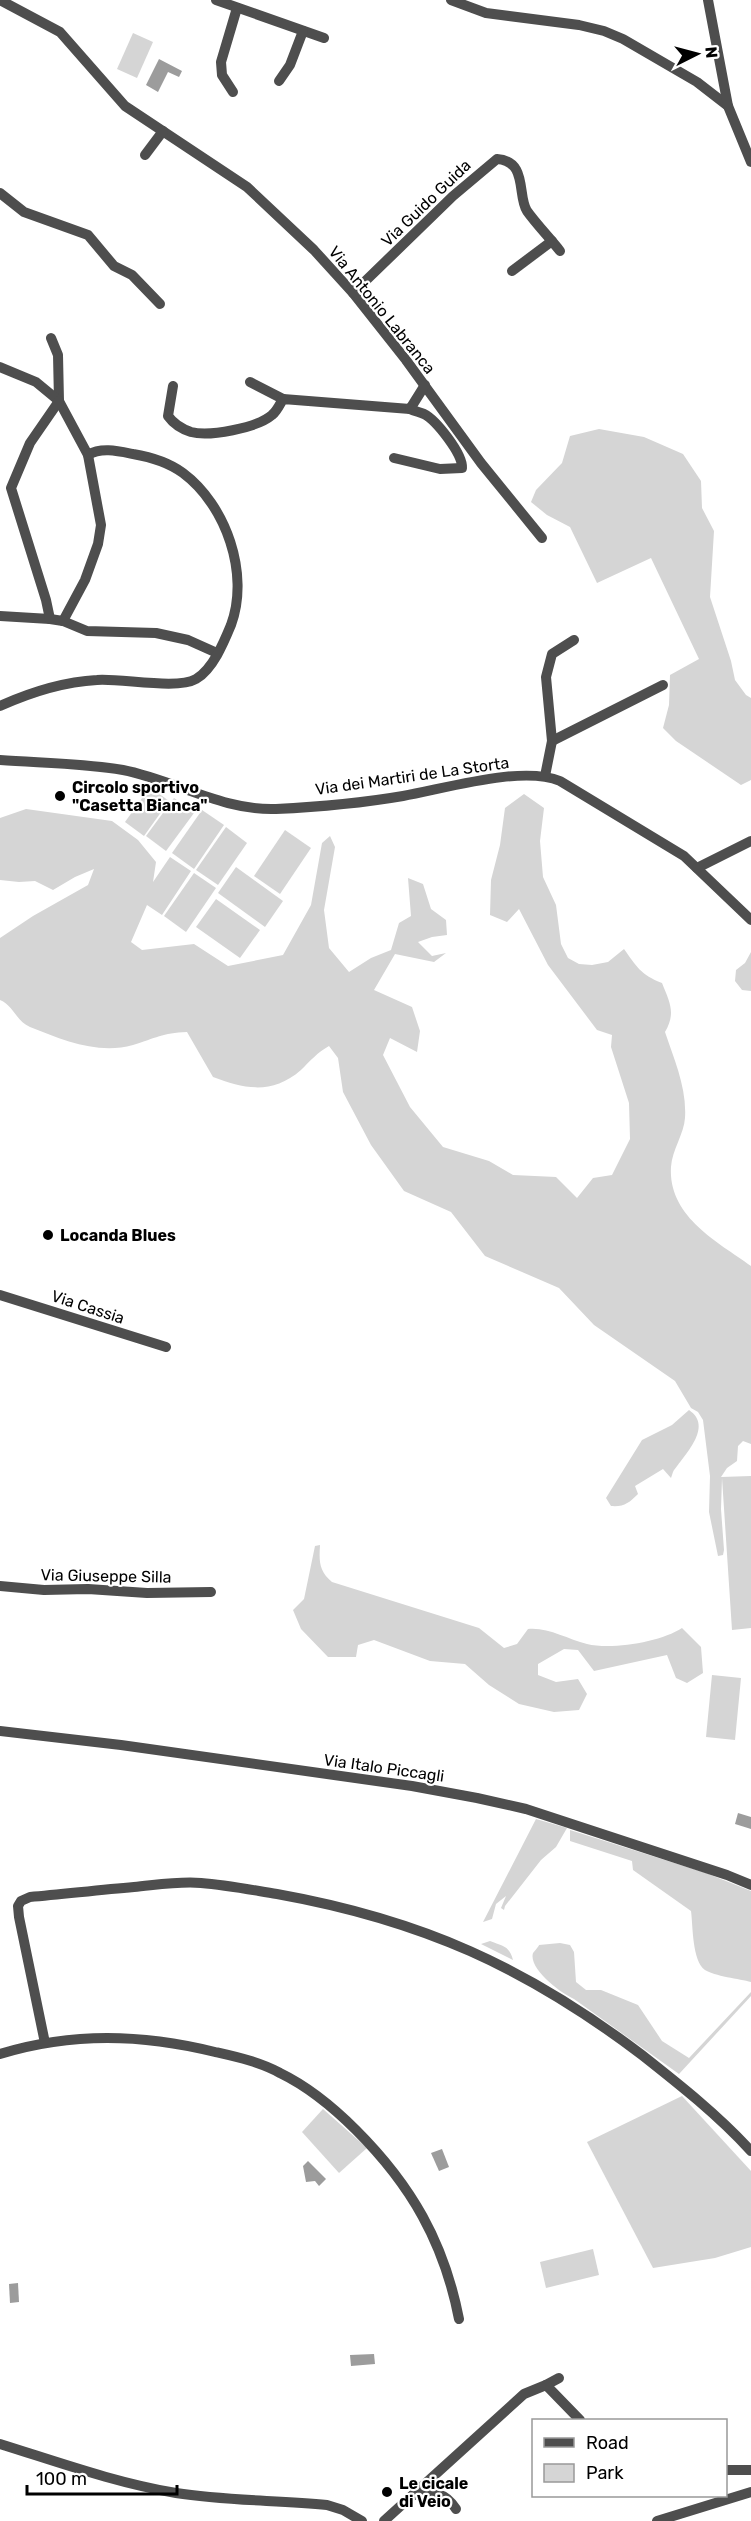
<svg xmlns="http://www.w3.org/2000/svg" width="751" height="2521" viewBox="0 0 751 2521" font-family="Rubik,sans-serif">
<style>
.green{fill:#d5d5d5}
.water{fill:#9c9c9c}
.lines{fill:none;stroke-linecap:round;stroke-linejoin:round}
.minor{stroke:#4e4e4e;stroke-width:10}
.poi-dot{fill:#000;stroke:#fff;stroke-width:2}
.labels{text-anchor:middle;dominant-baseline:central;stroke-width:4.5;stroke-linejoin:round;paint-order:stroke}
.street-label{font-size:16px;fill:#000;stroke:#fff}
.poi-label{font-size:16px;font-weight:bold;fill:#000;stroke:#fff;text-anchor:start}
</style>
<rect width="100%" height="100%" fill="#fff"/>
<g class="green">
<polygon points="133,33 153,42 137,78 117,69"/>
<polygon points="599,429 644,437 683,454 701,481 702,508 714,531 710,597 731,661 735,680 746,695 751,698 751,780 741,785 676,741 663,728 669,705 670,675 699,659 651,558 597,583 570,527 547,515 531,502 536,490 562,463 570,436"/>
<polygon points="150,787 169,801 144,836 125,822"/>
<path d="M524,794L544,808L540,841L543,877L556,905L561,944L568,958L579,964L592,965L608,962L624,949C636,966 641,975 662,983C670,1003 676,1013 665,1032C674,1059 687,1088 685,1118C684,1134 672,1150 671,1167C668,1216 716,1241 751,1266V1444L743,1441L738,1446L737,1461L727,1468L721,1477L751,1476V1628L732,1630L722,1478L721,1509L724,1550L723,1555L718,1556L709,1512L710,1476L703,1420L698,1412L691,1408L675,1381L594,1325L559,1288L485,1256L451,1212L404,1191L371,1145L343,1092L338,1058L329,1046C318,1052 310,1061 301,1070C272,1095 245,1089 213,1077L187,1032C162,1033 156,1038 133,1045C98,1055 63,1040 30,1027C16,1021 14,1006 0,1000V938L33,916L88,885L94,869L75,877L53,890L35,881L19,882L0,880V818L26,809L112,821L138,840L156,862L153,882L170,857L191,871L162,915L147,905L131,942L142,950L194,944L228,966L283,955L311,905L322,843L330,836L335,847L324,910L329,948L349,972L371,958L391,950L399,923L411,916L408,878L423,884L431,909L446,920L447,935L432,937L418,942L432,956L446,953L434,962L395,954L374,990L412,1007L420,1031L417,1052L390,1038L383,1055L410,1107L443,1147L489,1161L513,1175L556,1177L577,1198L593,1178L612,1175L630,1139L629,1103L611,1047L612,1035L597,1030L548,965L519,909L507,922L490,915L491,880L500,845L505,808Z"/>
<polygon points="174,798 194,813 166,851 146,836"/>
<polygon points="202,810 224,825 194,869 172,853"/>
<polygon points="226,827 247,843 218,885 196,870"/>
<polygon points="285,830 311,848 280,894 254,876"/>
<polygon points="236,867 283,901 265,927 218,893"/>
<polygon points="194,873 216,888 186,932 164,916"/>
<polygon points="216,899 260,930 240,958 196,927"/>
<polygon points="751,952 751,991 742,990 735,981 736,970 745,963"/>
<path d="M689,1410C714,1427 684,1455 673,1472L671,1478L663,1469L635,1486L638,1494C629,1503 624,1507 611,1506L606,1498L642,1440L672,1425Z"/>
<path d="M320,1545C319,1562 319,1571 332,1582L479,1628L504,1648L517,1644L528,1629C548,1627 567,1639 587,1644C612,1650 661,1642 682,1628L701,1647L703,1673L687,1683L676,1678L667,1655L594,1671L578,1650L564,1649L538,1664V1675L556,1682L578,1679L587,1694L579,1710L554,1712L519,1704L489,1685L465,1664L430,1661L374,1640L358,1645L356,1657H328L301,1629L293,1610L304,1599L315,1546Z"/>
<polygon points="712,1675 741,1678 735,1740 706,1737"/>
<polygon points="536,1819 567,1828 556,1847 541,1860 505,1906 504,1910 501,1908 506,1896 496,1904 492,1919 483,1922"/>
<path d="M570,1830L706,1873L751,1891V1982C740,1979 714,1976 705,1970C692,1961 693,1926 691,1911L633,1870L632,1861L570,1841Z"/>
<path d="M490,1941C502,1946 509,1945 513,1960L481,1944Z"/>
<path d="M560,1943L570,1945L574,1952L576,1982L586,1990H601L638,2005L662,2041L689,2058L751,1992V1996L679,2074L574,1999C562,1994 528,1969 533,1953C533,1953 539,1946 539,1945Z"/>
<polygon points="682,2096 751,2171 751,2247 715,2258 653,2268 587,2142"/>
<polygon points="323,2109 367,2148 339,2173 302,2132"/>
<polygon points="593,2249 599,2275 546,2288 540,2262"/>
</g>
<g class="water">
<polygon points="159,59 182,71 179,77 168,72 158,92 146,85"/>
<polygon points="738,1813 751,1817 751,1829 735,1824"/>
<polygon points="442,2149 449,2167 439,2171 431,2153"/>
<polygon points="308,2161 326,2179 319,2186 315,2181 306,2182 303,2166"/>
<polygon points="18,2283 19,2302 10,2303 9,2284"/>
<polygon points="374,2354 375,2364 351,2366 350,2355"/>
</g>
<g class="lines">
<g class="minor">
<polyline points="0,0 60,32 125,106 247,187 314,250 353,293 406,360 481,463 542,538"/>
<polyline points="216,0 324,38"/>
<polyline points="451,0 486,13 579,25 604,31 623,39 697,82 728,106 751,162"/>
<polyline points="708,0 728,106"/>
<polyline points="279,81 290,65 303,31"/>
<polyline points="233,92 222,75 221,62 237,8"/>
<polyline points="145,155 163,131"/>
<polyline points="0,193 24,212 88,235 114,266 132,275 160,304"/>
<polyline points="512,271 552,241"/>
<path d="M353,293L453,196L497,159C528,161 517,196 527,211C537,225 550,238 560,251"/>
<polyline points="51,338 58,355 59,401 88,455 101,525 98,544 85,580 63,621"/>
<polyline points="0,367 36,382 59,401"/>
<polyline points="250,382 283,399"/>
<path d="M173,386L168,416C173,423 182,429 191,432C209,437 257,428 272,415C277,411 280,404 283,399L410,409L425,385"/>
<path d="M394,458L440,469L462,468C463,454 436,420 424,414C419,412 414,411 410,409"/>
<polyline points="0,616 50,619 63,621 87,631 156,633 188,640 217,653"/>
<polyline points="50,619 46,600 11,488 30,443 59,401"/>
<path d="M0,706C31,692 62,682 97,680C121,678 177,690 196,679C213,669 224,642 231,625C250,574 226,505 183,473C168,462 151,457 133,454C118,451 101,447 88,455"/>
<polyline points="552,741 663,685"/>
<path d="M0,760C40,763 84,763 123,770C174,780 223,811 276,809C318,807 362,803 403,796C444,789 522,765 560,781L684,856L751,920"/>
<polyline points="545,776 552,741 546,677 552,654 574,640"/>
<polyline points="697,868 751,841"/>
<polyline points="0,1295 166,1347"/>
<polyline points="0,1586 44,1590 88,1589 147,1593 211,1592"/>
<polyline points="0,1731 121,1745 412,1786 477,1798 526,1809 727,1875 751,1885"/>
<path d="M45,2043L19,1917L18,1906L21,1901L30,1897C64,1894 99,1890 134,1887C156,1885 179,1881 201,1883C227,1885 252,1890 277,1894C422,1920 526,1967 642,2055C680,2085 718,2115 751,2151"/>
<path d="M0,2054C72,2032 142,2034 215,2052C237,2057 260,2062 280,2073C309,2087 334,2108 356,2130C411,2185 444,2242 459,2319"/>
<polyline points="546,2385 559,2378"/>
<path d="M0,2444C58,2462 116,2483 176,2493C226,2501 277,2500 327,2505L343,2510L362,2521"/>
<polyline points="726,2470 751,2470"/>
<path d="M413,2495C433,2493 444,2490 456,2509"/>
<polyline points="384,2521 524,2394 546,2385 580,2420"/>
<polyline points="657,2521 751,2492"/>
</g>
</g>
<g class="poi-dot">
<circle cx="60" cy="796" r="6"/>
<circle cx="48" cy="1235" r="6"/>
<circle cx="387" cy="2492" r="6"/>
</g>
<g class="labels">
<g class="street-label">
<text transform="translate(426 203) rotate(-44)">Via Guido Guida</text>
<text transform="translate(382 310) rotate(51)">Via Antonio Labranca</text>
<text transform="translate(412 776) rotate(-8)">Via dei Martiri de La Storta</text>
<text transform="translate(88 1307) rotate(18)">Via Cassia</text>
<text transform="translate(106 1576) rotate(1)">Via Giuseppe Silla</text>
<text transform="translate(384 1768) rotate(8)">Via Italo Piccagli</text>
</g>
<g class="poi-label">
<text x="72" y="787">Circolo sportivo<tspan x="72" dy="18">"Casetta Bianca"</tspan></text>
<text x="60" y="1235">Locanda Blues</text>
<text x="399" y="2483">Le cicale<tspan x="399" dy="18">di Veio</tspan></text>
</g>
</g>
<rect x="532" y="2419" width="195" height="78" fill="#ffffff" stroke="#999999" stroke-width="1.5"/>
<rect x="544" y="2438" width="30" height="9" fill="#4e4e4e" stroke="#999999" stroke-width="1.5"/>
<text x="586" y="2449" font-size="18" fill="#000000">Road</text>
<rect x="544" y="2464" width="30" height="18" fill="#d5d5d5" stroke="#999999" stroke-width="1.5"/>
<text x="586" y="2479" font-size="18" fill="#000000">Park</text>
<g transform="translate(697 54) rotate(84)" stroke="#ffffff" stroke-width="4.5" paint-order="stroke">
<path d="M0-4.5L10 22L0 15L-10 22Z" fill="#000000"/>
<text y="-9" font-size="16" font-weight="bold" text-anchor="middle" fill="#000000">N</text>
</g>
<path d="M27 2485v9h150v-9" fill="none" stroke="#000000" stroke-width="3"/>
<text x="36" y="2485" font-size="18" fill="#000000" stroke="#ffffff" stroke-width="4.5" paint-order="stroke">100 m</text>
</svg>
